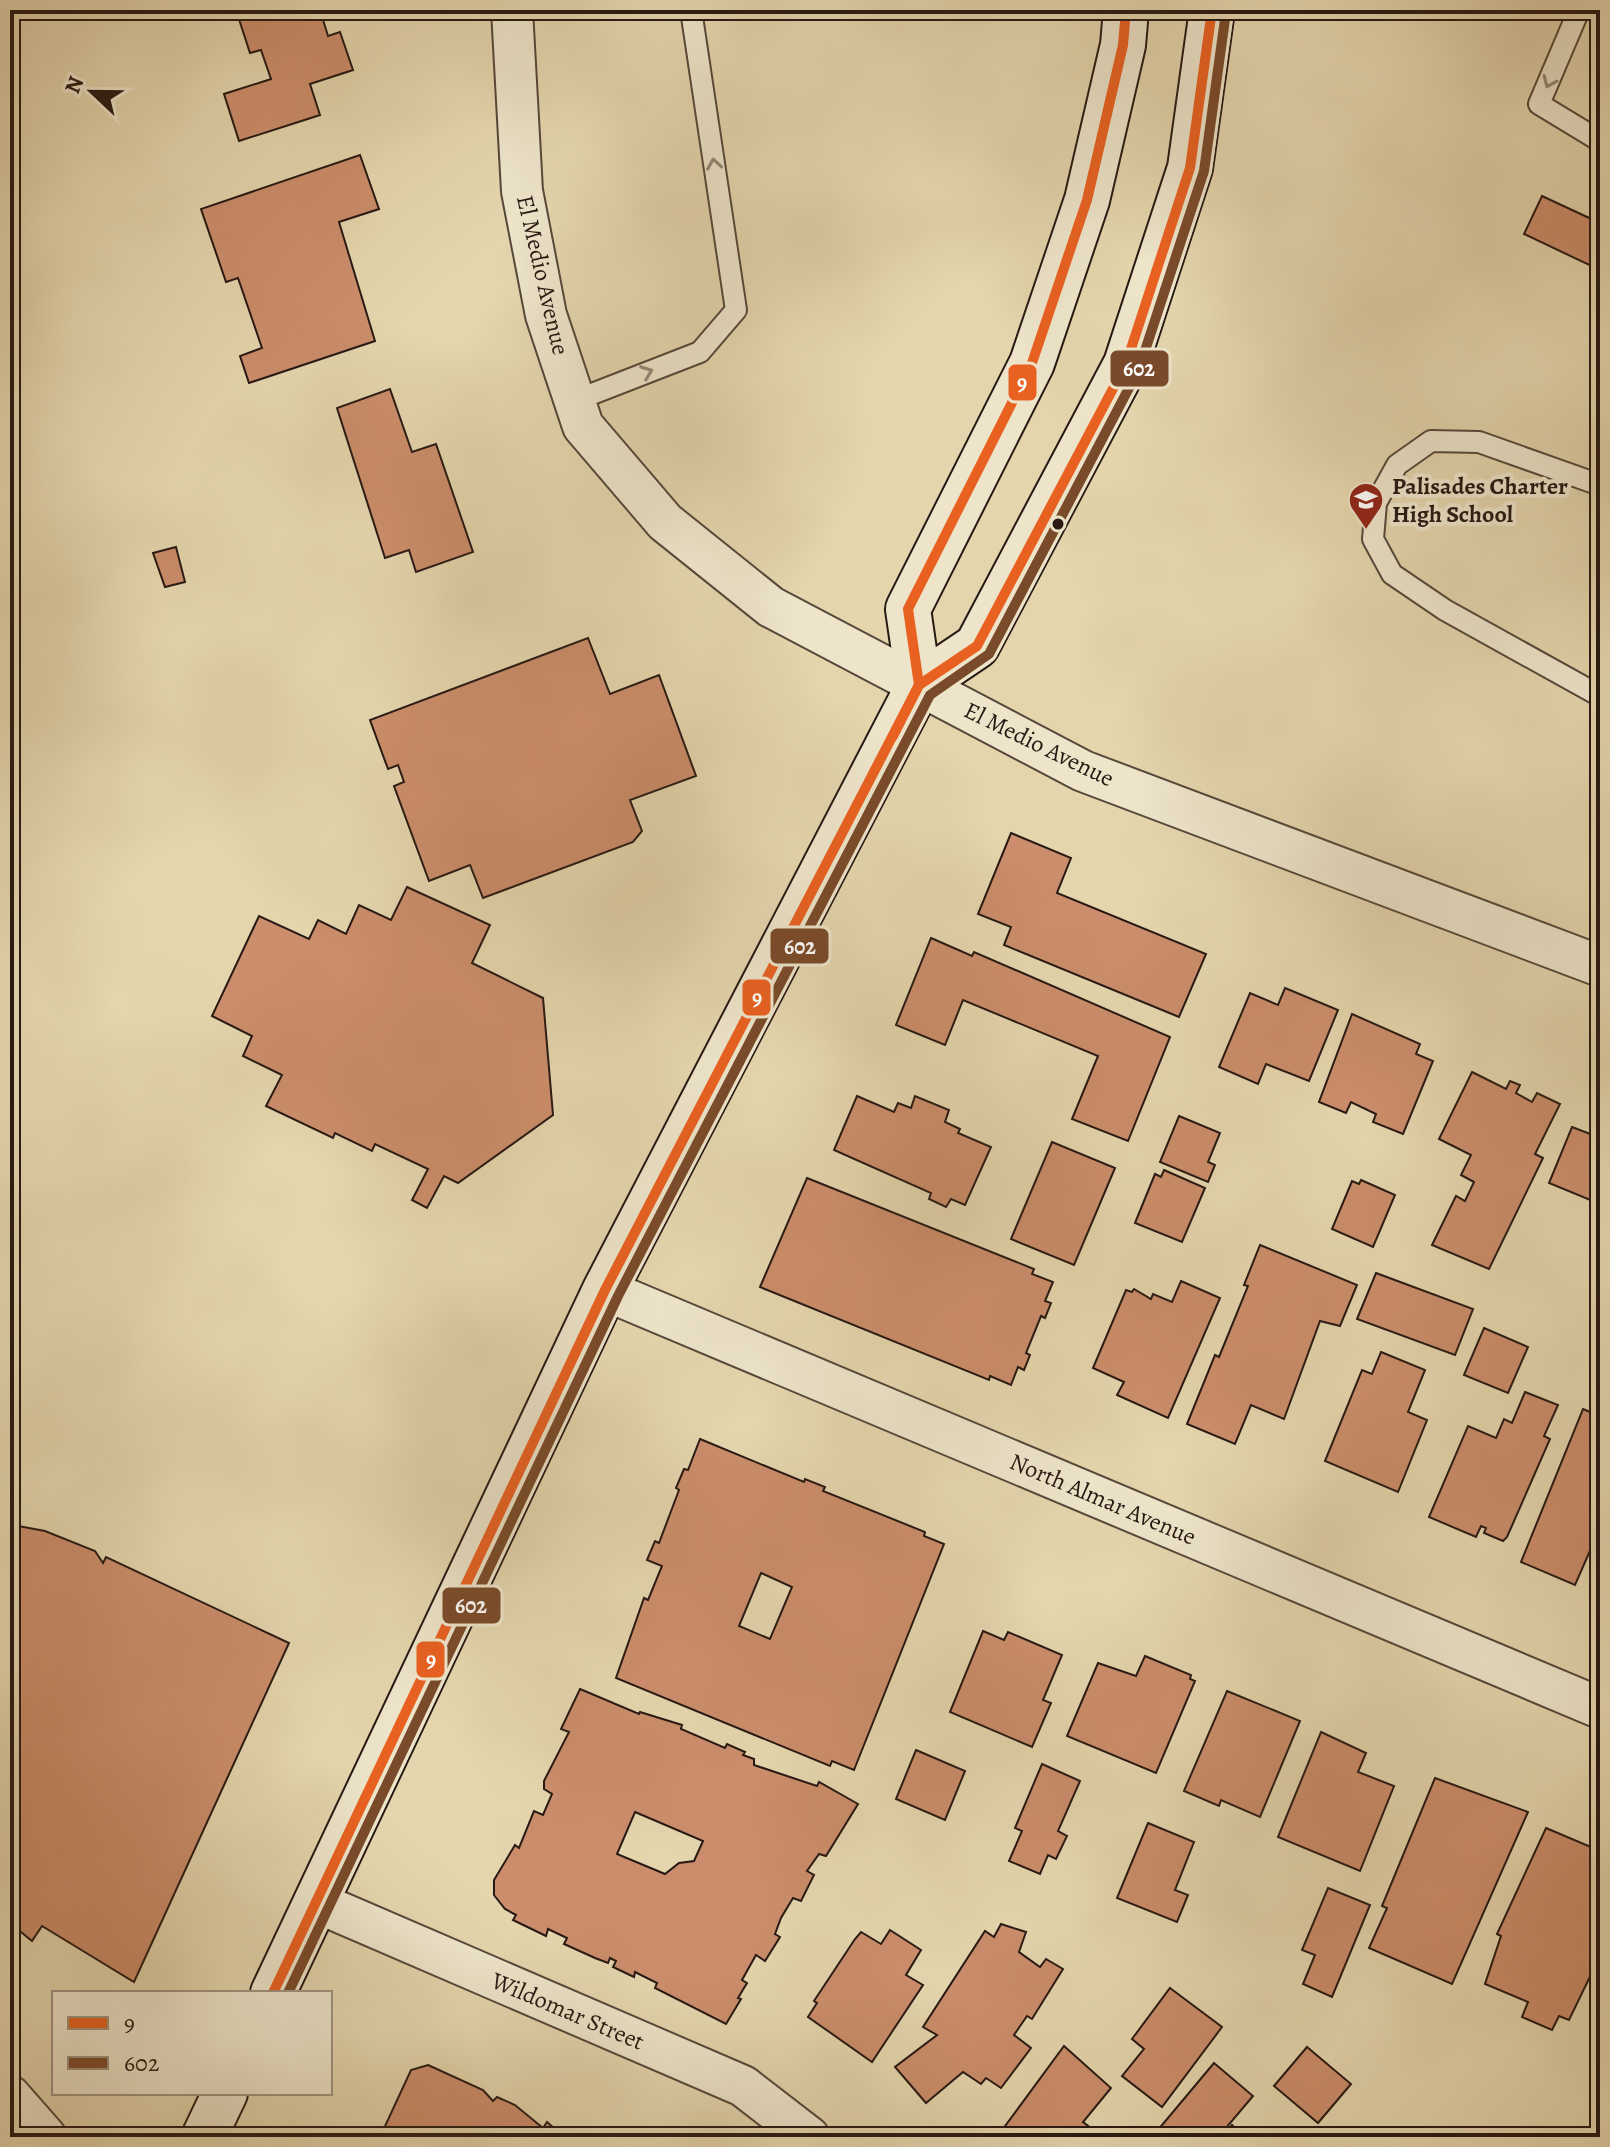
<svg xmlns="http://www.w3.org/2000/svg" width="1610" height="2147" viewBox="0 0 1610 2147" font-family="Alegreya,serif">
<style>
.building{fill:#cb8d6b;stroke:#271913;stroke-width:2;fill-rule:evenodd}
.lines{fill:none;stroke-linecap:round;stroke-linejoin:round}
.lane-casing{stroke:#56483a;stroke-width:24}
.street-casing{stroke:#56483a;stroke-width:44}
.secondary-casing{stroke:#271913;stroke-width:48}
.lane{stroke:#ede4ca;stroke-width:20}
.street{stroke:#ede4ca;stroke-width:40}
.secondary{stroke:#ede4ca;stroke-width:44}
.bus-1-casing{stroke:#ede4ca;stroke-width:16}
.bus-2-casing{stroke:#ede4ca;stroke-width:16}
.bus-1{stroke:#e86121;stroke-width:10}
.bus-2{stroke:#7a4b2a;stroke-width:10}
.oneway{stroke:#948978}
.bus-dot{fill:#271913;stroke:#ede4ca;stroke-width:3}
.labels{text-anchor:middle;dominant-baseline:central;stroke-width:8;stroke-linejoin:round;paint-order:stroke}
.street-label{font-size:24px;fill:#271913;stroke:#ede4ca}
.poi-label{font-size:24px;font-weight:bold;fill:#271913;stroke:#ede4ca;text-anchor:start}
.line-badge{stroke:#ede4ca;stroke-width:3}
.badge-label{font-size:22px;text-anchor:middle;font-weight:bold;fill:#fff}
</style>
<rect width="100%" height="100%" fill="#e4d5ad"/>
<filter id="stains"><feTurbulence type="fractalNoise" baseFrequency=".0025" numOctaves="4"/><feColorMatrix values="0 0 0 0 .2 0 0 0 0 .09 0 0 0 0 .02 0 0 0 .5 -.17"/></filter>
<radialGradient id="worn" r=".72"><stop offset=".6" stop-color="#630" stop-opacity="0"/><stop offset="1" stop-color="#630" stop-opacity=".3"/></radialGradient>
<g class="building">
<polygon points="236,10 320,10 328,36 340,32 353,70 310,84 320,115 239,141 224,94 271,79 261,50 250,53"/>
<polygon points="360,155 379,209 339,222 375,341 249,383 240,356 262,348 238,278 226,282 201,209"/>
<polygon points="1542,196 1600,223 1600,270 1524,234"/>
<polygon points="390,389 412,452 436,444 473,552 416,572 409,550 385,558 337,408"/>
<polygon points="176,547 185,582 165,587 153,553"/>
<polygon points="588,638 610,694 659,675 696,776 630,800 642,831 633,842 483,898 470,865 429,881 394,786 404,782 398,765 388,769 370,720"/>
<polygon points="1011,833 1071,858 1057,893 1206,954 1179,1017 1004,945 1011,927 978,914"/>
<polygon points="407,887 490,925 472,963 543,998 553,1115 458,1183 444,1176 427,1208 412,1200 428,1169 375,1144 372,1151 335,1133 333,1138 266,1106 282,1075 243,1056 252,1036 212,1016 259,916 309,939 318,920 346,934 359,905 391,920"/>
<polygon points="931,938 972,956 974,952 1170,1037 1128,1141 1072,1119 1098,1056 963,1000 945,1045 896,1025"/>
<polygon points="1285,988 1338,1010 1309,1081 1266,1064 1258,1084 1219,1067 1250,993 1278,1005"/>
<polygon points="1352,1014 1420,1044 1416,1054 1433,1061 1403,1134 1373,1122 1376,1114 1351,1102 1346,1113 1319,1102"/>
<polygon points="1472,1072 1506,1089 1510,1081 1520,1085 1516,1093 1532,1102 1537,1093 1560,1104 1535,1154 1543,1158 1489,1269 1432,1245 1456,1196 1465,1201 1474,1182 1461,1175 1471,1155 1439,1139"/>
<polygon points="857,1096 894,1112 898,1103 911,1108 915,1096 949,1110 945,1122 960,1129 958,1133 991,1147 965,1205 951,1199 946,1207 929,1199 931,1193 834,1150"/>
<polygon points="1179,1116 1220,1133 1208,1162 1215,1165 1208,1182 1160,1162"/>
<polygon points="1572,1127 1598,1137 1600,1131 1600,1204 1549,1183"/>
<polygon points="1052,1142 1115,1168 1074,1265 1011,1239"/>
<polygon points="1164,1170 1205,1188 1182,1242 1135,1223 1155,1174 1161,1177"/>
<polygon points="807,1178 1034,1269 1032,1274 1053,1282 1045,1301 1051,1303 1045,1318 1041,1316 1026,1353 1030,1355 1024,1370 1018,1367 1011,1385 990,1376 989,1380 760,1287"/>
<polygon points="1361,1180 1395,1195 1373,1247 1332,1229 1352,1181 1359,1184"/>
<polygon points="1260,1245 1357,1285 1340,1326 1320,1321 1284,1419 1251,1405 1235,1444 1187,1424 1215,1355 1219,1357 1248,1286 1244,1285"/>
<polygon points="1376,1273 1473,1309 1455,1355 1357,1319"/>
<polygon points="1181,1281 1220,1298 1168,1418 1117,1395 1124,1382 1093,1368 1126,1290 1132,1292 1134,1289 1151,1299 1153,1294 1172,1302"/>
<polygon points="1484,1328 1528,1347 1508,1393 1464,1375"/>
<polygon points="1381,1352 1425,1370 1408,1412 1427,1420 1398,1492 1325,1461 1362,1370 1372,1374"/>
<polygon points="1525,1392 1558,1405 1544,1436 1550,1439 1507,1537 1503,1541 1484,1533 1486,1528 1481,1526 1476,1537 1429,1517 1468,1426 1496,1438 1504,1419 1512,1423"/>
<polygon points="1583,1409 1600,1416 1600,1528 1575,1585 1521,1562"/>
<path d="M700,1439L804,1482L805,1479L825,1487L823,1491L925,1532L924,1536L944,1544L854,1770L832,1761L830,1766L616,1678L644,1598L648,1600L662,1566L647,1560L655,1541L659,1543L679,1490L676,1488L684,1469L688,1470ZM761,1573L792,1587L770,1639L739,1626Z"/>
<polygon points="13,1525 45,1531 95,1551 103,1563 106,1557 289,1643 134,1982 42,1926 32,1941 10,1923"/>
<polygon points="983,1631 1004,1640 1008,1632 1062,1655 1043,1700 1051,1703 1032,1747 950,1712"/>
<polygon points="1145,1656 1191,1675 1190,1679 1195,1681 1156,1773 1067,1736 1098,1663 1136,1676"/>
<path d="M580,1689L639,1714L640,1712L682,1725L681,1729L725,1748L727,1744L745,1752L743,1755L754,1759V1765L817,1786L819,1782L858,1804L826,1856L819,1854L807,1871L814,1875L801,1901L793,1898L781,1918L775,1934L780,1937L765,1961L756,1955L742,1980L747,1983L738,1998L741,1999L726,2024L655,1988L657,1983L635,1972L634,1977L613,1967L616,1961L610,1958L608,1963L595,1958L564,1944L567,1938L548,1929L546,1936L513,1920L516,1915L505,1909L494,1895V1880L515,1845L519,1848L534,1811L543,1815L552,1794L544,1789V1781L569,1732L561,1729ZM635,1812L703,1841L694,1861L679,1863L665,1874L617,1854Z"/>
<polygon points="1227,1691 1300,1721 1260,1817 1221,1800 1219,1806 1184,1791"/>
<polygon points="1321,1732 1366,1753 1358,1772 1394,1786 1360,1871 1278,1837"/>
<polygon points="916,1750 965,1771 945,1820 896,1799"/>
<polygon points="1042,1764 1080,1781 1058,1831 1067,1836 1056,1859 1048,1855 1040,1874 1009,1861 1022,1831 1015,1828"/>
<polygon points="1435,1778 1528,1812 1452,1984 1369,1948 1387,1908 1382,1906"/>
<polygon points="1148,1823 1194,1842 1175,1890 1188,1895 1177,1922 1117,1898"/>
<polygon points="1546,1828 1598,1850 1593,1862 1600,1865 1600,1956 1569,2020 1559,2016 1552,2030 1522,2017 1528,2002 1485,1984 1501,1936 1497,1934"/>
<polygon points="1328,1888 1370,1905 1332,1997 1303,1984 1315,1955 1302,1950"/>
<polygon points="1001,1924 1026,1932 1019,1952 1040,1967 1046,1959 1063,1969 1032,2019 1027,2016 1014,2035 1031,2048 1001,2088 986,2078 981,2084 963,2072 926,2103 895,2067 937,2035 923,2027 985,1931 994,1937"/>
<polygon points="890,1930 921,1950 906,1975 923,1985 872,2062 808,2017 817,2003 814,2001 855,1939 861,1932 881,1944"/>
<polygon points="1170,1988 1222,2027 1162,2107 1122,2076 1144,2049 1132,2039"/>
<polygon points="1064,2046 1111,2088 1083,2122 1103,2137 997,2137"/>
<polygon points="1307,2047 1351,2084 1318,2123 1274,2086"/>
<polygon points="1214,2063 1253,2096 1226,2128 1203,2137 1152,2137"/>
<polygon points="428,2065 483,2090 493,2101 497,2097 515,2105 543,2128 547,2122 564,2137 380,2137 411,2070"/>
<polygon points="1232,2125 1244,2137 1221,2137"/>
</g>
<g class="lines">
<defs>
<g id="lane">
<polyline points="1579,10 1539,104 1600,141"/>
<polyline points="574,401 700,352 736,310 691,10"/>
<polyline points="1600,485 1479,442 1431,441 1397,465 1376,503 1373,539 1392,574 1445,610 1600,696"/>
</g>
<g id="street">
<polyline points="512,10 522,191 546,315 583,426 665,522 771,607 1083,771 1600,966"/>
<polyline points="605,1290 1600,1708"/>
<polyline points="316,1902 743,2086 809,2137"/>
<polyline points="10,2096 46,2137"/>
</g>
<g id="secondary">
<polyline points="919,685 908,609 1032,363 1087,200 1123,45 1126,10"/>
<polyline points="273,1993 605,1290 919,685 977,646 1126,364 1190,168 1212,10"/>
<polyline points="204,2137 225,2093"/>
</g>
</defs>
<use href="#lane" class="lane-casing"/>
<use href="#street" class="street-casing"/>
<use href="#secondary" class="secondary-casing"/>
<use href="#lane" class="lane"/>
<use href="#street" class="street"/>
<use href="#secondary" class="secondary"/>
<defs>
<g id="bus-1">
<polyline points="893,736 919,685 908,609 1032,363 1087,200 1123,45 1126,10"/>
<polyline points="273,1993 605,1290 919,685 977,646 1126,364 1190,168 1212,10"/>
</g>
<polyline id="bus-2" points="288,1993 618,1296 930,695 989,654 1139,369 1204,171 1226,12"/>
</defs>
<use href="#bus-1" class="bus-1-casing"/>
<use href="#bus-2" class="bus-2-casing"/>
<use href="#bus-1" class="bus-1"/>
<use href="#bus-2" class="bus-2"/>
</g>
<defs><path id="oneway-chevron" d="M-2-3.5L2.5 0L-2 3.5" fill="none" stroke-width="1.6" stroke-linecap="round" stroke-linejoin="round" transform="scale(2)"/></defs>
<g class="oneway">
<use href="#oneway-chevron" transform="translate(1549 82) rotate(113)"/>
<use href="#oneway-chevron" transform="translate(714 164) rotate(-99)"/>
<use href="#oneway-chevron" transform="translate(647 372) rotate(-21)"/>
</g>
<defs>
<symbol id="school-pin" viewBox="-11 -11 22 30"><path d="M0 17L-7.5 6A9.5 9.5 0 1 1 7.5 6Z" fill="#8f2418" stroke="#ede4ca"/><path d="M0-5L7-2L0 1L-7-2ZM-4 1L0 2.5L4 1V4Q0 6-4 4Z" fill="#fff"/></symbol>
</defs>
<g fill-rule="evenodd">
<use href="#school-pin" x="1346" y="480" width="40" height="54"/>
</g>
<circle class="bus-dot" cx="1058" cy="524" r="7"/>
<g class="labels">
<g class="street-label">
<text transform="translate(543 275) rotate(77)">El Medio Avenue</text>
<text transform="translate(1039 744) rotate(26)">El Medio Avenue</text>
<text transform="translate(1103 1499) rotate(23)">North Almar Avenue</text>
<text transform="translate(568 2011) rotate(23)">Wildomar Street</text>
</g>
<g class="poi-label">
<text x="1392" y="486">Palisades Charter<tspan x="1392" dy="28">High School</tspan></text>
</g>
</g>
<g class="line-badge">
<rect x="1109" y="349" width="61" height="39" rx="8" fill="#7a4b2a"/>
<rect x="1007" y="363" width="31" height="39" rx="8" fill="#e86121"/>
<rect x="769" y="927" width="61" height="38" rx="8" fill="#7a4b2a"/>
<rect x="741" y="978" width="31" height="39" rx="8" fill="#e86121"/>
<rect x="441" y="1586" width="61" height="39" rx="8" fill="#7a4b2a"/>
<rect x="415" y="1640" width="31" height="39" rx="8" fill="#e86121"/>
</g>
<g class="badge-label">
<text x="1139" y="376">602</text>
<text x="1022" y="390">9</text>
<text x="800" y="954">602</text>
<text x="757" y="1005">9</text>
<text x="471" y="1613">602</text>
<text x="431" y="1667">9</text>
</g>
<rect width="1610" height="2147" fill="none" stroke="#e4d5ad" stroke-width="40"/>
<rect x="12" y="12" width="1586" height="2123" fill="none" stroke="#271913" stroke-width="4"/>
<rect x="20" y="20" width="1570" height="2107" fill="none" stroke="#271913" stroke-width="2"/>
<rect x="52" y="1991" width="280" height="104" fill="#ede4ca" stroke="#9e9381" stroke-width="2"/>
<rect x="68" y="2017" width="40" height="12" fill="#e86121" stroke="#9e9381" stroke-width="2"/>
<text x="124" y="2031" font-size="24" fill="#271913">9</text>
<rect x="68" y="2057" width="40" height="12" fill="#7a4b2a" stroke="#9e9381" stroke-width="2"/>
<text x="124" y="2071" font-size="24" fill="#271913">602</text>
<g transform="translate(92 92) rotate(292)" stroke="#ede4ca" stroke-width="6" paint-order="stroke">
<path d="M0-6L14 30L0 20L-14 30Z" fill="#271913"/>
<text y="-12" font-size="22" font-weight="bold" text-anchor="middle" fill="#271913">N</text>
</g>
<rect width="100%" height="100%" filter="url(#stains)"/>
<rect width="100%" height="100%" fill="url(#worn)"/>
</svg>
